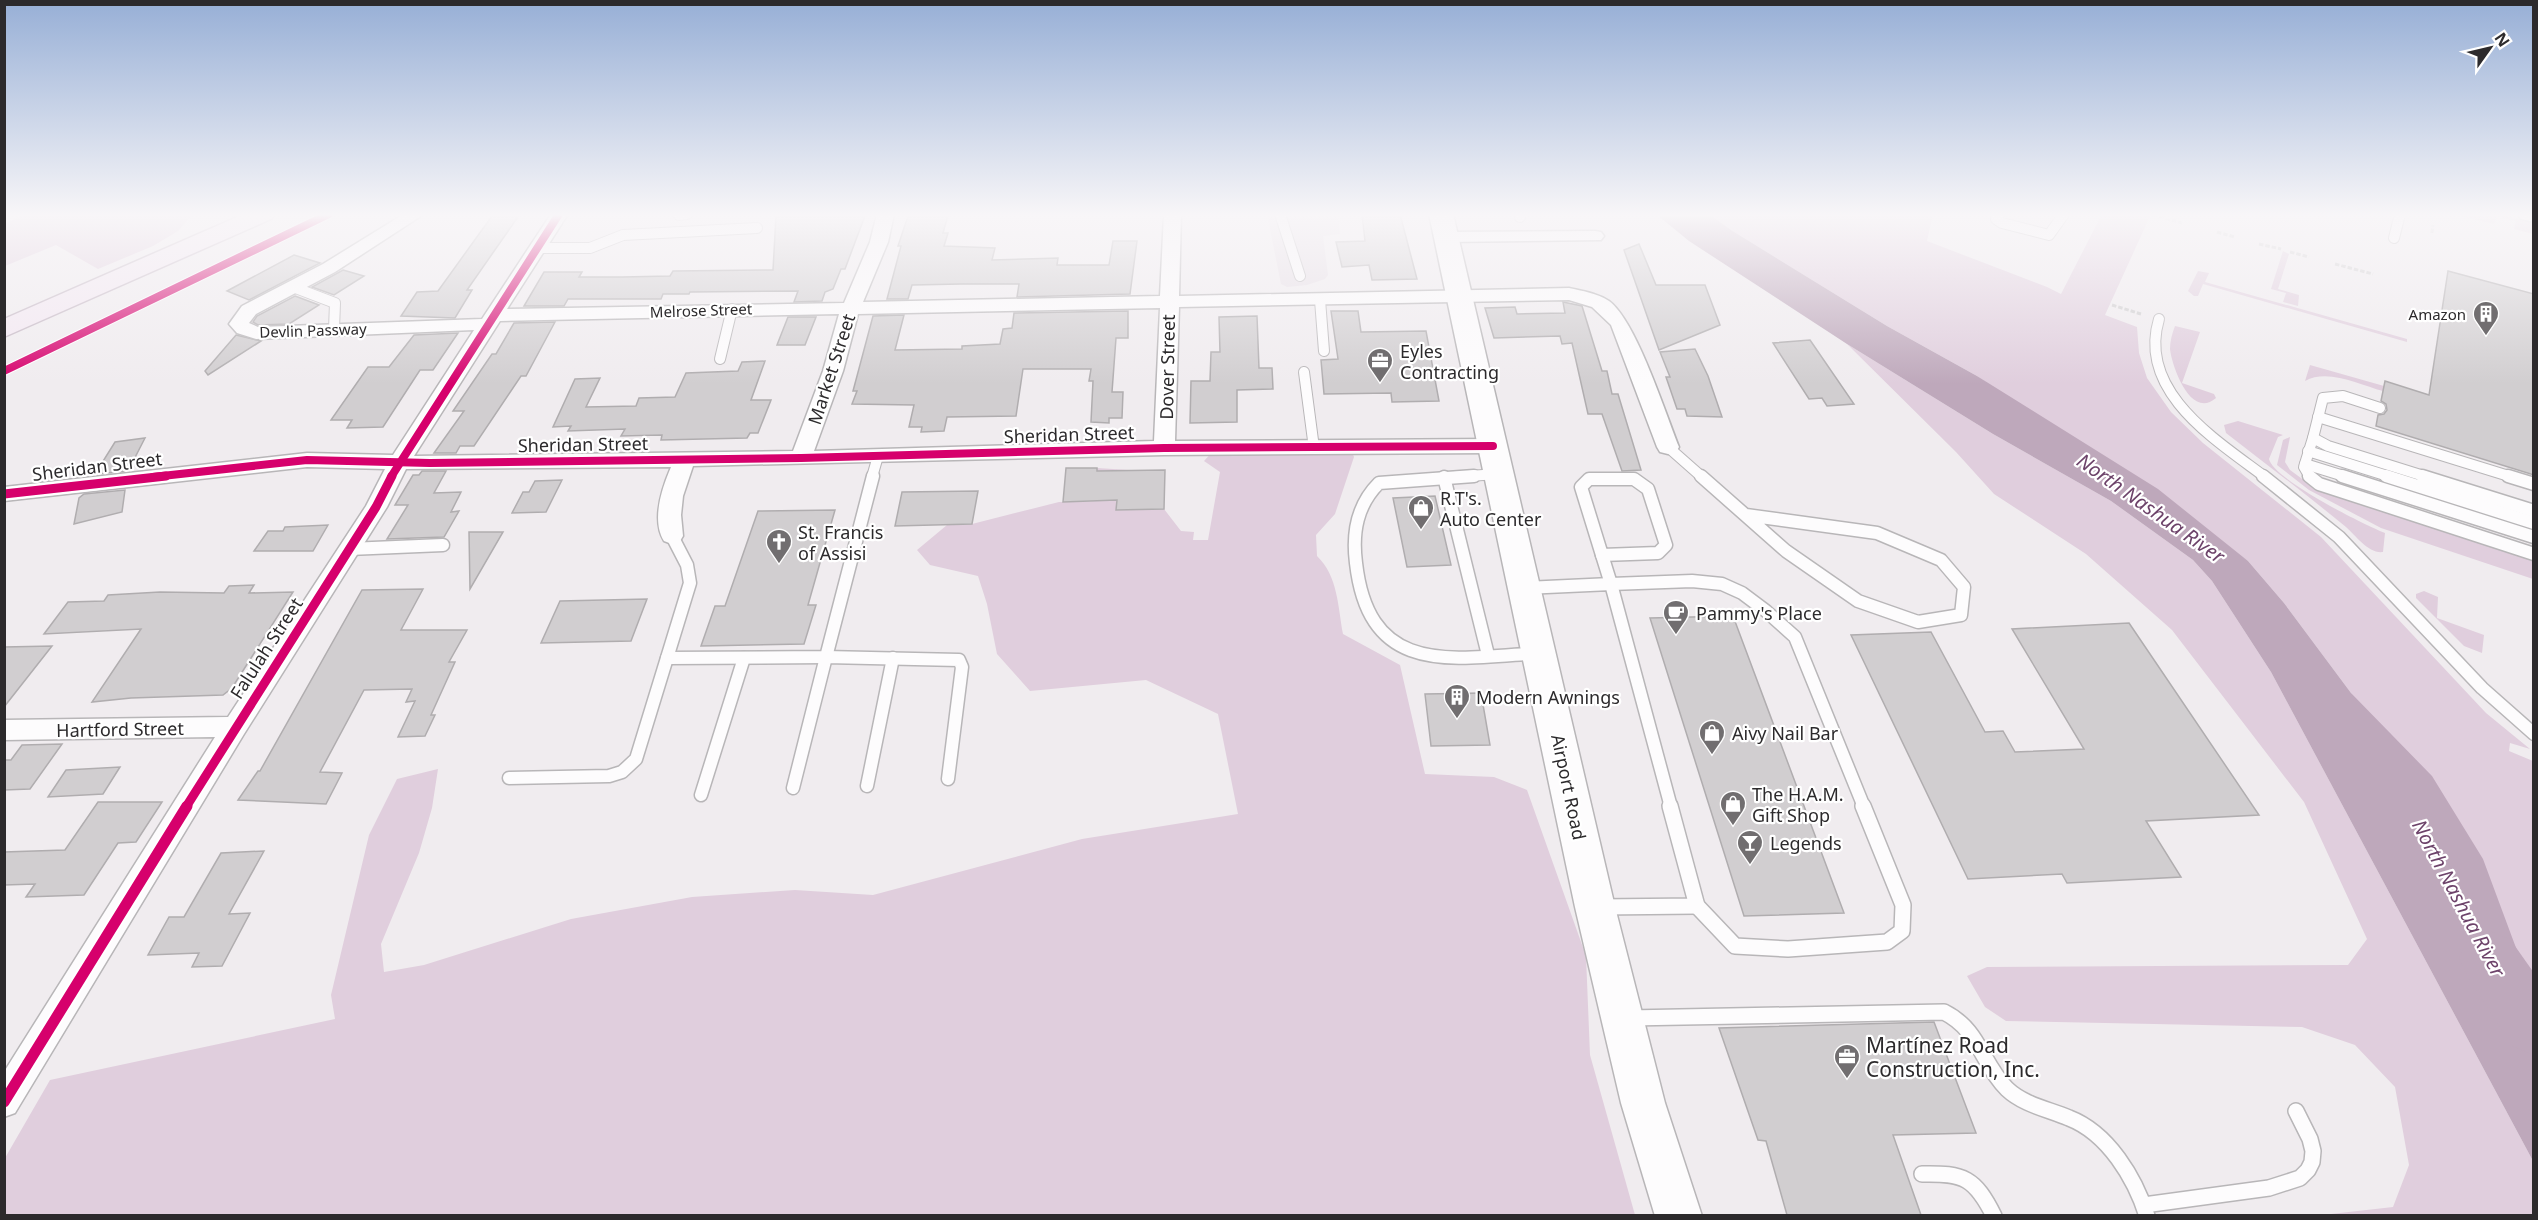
<svg xmlns="http://www.w3.org/2000/svg" width="2538" height="1220" viewBox="0 0 2538 1220" font-family="'Noto Sans',sans-serif">
<style>
.built{fill:#e6dee5}
.green{fill:#e0cedd}
.water{fill:#bea8bb}
.lines{fill:none;stroke-linecap:round;stroke-linejoin:round}
.river{fill:#bea8bb;fill-rule:evenodd}
.building{fill:#d1ced0;stroke:#b0adaf;stroke-width:1.5}
.lane-far2-casing{stroke:#b8b6b8;stroke-width:12}
.lane-far1-casing{stroke:#b8b6b8;stroke-width:15}
.lane-casing{stroke:#b8b6b8;stroke-width:18}
.street-casing{stroke:#b8b6b8;stroke-width:3}
.secondary-casing{stroke:#b8b6b8;stroke-width:3}
.highway-casing{stroke:#c5b8c4;stroke-width:3}
.path{stroke:#cecdce;stroke-width:3;stroke-dasharray:4.5 2;stroke-linecap:butt}
.lane-far2{stroke:#fdfcfd;stroke-width:10}
.lane-far1{stroke:#fdfcfd;stroke-width:12}
.lane{stroke:#fdfcfd;stroke-width:15}
.street{fill:#fdfcfd;fill-rule:evenodd}
.secondary{fill:#fdfcfd;fill-rule:evenodd}
.highway{fill:#f3e8f2;fill-rule:evenodd}
.cycleway-far2-casing{stroke:#fff;stroke-width:10}
.cycleway-far1-casing{stroke:#fff;stroke-width:13}
.cycleway-casing{stroke:#fff;stroke-width:15}
.cycleway-far2{stroke:#d6006c;stroke-width:8}
.cycleway-far1{stroke:#d6006c;stroke-width:9}
.cycleway{stroke:#d6006c;stroke-width:11}
.labels{text-anchor:middle;dominant-baseline:central;stroke-width:4.5;stroke-linejoin:round;paint-order:stroke}
.far-street-label{font-size:15px;fill:#2c2a2c;stroke:#fff}
.far-poi-label{font-size:15px;fill:#2c2a2c;stroke:#fff;text-anchor:end}
.poi-label{font-size:18px;fill:#2c2a2c;stroke:#fff;text-anchor:start}
.street-label{font-size:18px;fill:#2c2a2c;stroke:#fff}
.water-label{font-size:20px;font-style:italic;fill:#6d436a;stroke:#fff}
.near-poi-label{font-size:21px;fill:#2c2a2c;stroke:#fff;text-anchor:start}
</style>
<rect width="100%" height="100%" fill="#f0ecef"/>
<polygon class="built" points="1267,214 1338,214 1340,234 1323,236 1328,275 1325,279 1307,285 1287,287 1281,284"/>
<g class="green">
<polygon points="24,214 193,214 178,231 153,246 98,269 56,245 5,266 5,224"/>
<polygon points="1709,214 1933,214 1927,241 2047,287 2061,294 2102,214 2151,214 2105,315 2137,327 2139,353 2147,378 2171,412 2203,443 2321,537 2486,713 2530,749 2510,743 2509,751 2533,761 2533,1039 2527,1029 2522,964 2351,693 2284,603 2248,561 1977,376 1887,326 1731,230"/>
<polygon points="2452,214 2499,214 2533,223 2533,234 2514,229 2516,221 2497,216 2494,224"/>
<polygon points="2283,251 2289,254 2278,289 2299,295 2298,306 2283,302 2286,293 2271,289"/>
<polygon points="2198,271 2209,273 2205,282 2407,339 2407,342 2203,284 2198,296 2194,296 2188,291"/>
<path d="M2175,326L2200,332L2182,383L2214,394L2216,398C2191,420 2172,367 2170,349C2170,341 2172,334 2175,326Z"/>
<polygon points="1847,344 1993,434 2111,501 2193,560 2212,581 2271,672 2533,1161 2533,1215 2322,1215 2393,1207 2409,1165 2395,1087 2355,1045 2302,1027 2006,1021 1985,1007 1967,976 1987,967 2348,965 2367,939 2304,802 2172,630 2086,554 1994,494 1956,452"/>
<path d="M2310,365L2384,386L2383,391C2360,385 2328,368 2305,381Z"/>
<path d="M2238,421L2283,435L2278,437L2269,459C2273,479 2364,525 2385,533L2383,552C2369,554 2356,536 2346,527C2307,495 2266,464 2226,433L2224,425Z"/>
<polygon points="2290,437 2285,462 2290,470 2305,481 2533,557 2533,579 2381,528 2309,490 2277,465 2283,440"/>
<path d="M1350,447L1354,457L1335,514L1316,535L1317,556C1338,576 1338,607 1343,634L1400,665L1425,774L1494,777L1527,790L1586,956L1590,1055L1635,1215L5,1216V1158L50,1080L335,1019L331,995L369,835L397,779L438,769L432,808L419,853L381,944L384,972L424,965L571,919L692,897L795,890L873,895L1082,839L1238,814L1218,714L1146,680L1030,691L997,654L987,604L978,576L930,565L917,550L947,525L972,524L1059,502L1095,501L1097,468L1129,470L1128,494H1117L1116,510L1164,509L1181,531L1194,532L1193,540H1208L1220,472L1204,461L1216,448Z"/>
<polygon points="2424,591 2438,597 2437,618 2484,635 2482,653 2464,646 2416,598 2416,594"/>
</g>
<polygon class="water" points="1656,214 1709,214 1731,230 1887,326 1977,376 2158,489 2248,561 2284,603 2351,693 2432,776 2483,859 2522,964 2527,1029 2533,1039 2533,1161 2271,672 2212,581 2193,560 2111,501 1993,434 1847,344 1689,241"/>
<g class="lines">
<polygon class="river" points="2489,931 2510,939 2534,973 2534,1055 2512,1046 2468,977 2459,958 2468,939"/>
</g>
<g class="building">
<polygon points="796,213 866,213 845,269 841,269 833,289 825,292 822,301 794,302 798,291 690,292 689,294 663,294 661,299 568,299 564,306 524,306 544,272 582,272 579,277 622,277 670,276 673,271 773,270 776,216"/>
<polygon points="520,214 467,290 472,290 455,318 401,316 417,292 438,291 492,216"/>
<polygon points="1362,214 1400,214 1417,279 1372,280 1369,265 1342,267 1336,242 1365,241"/>
<polygon points="948,215 943,233 948,233 944,246 995,248 992,260 1058,258 1057,265 1109,265 1113,241 1137,241 1130,294 1017,297 1019,284 961,284 912,285 908,299 887,299 901,246 898,246 908,216"/>
<polygon points="1639,244 1656,285 1705,285 1720,325 1659,350 1624,250"/>
<polygon points="294,255 320,263 249,300 227,291"/>
<polygon points="343,270 364,276 334,295 312,287"/>
<polygon points="2448,271 2534,294 2534,475 2376,426 2378,415 2384,414 2387,410 2386,404 2381,401 2385,381 2429,395"/>
<polygon points="295,296 319,305 289,324 258,325 253,322 257,316"/>
<polygon points="1563,302 1582,306 1602,371 1607,371 1612,394 1618,394 1641,470 1622,471 1602,414 1588,414 1572,343 1562,344 1560,336 1494,338 1485,308 1515,307 1517,314 1565,313"/>
<polygon points="1128,311 1128,338 1116,338 1112,392 1123,392 1122,418 1109,418 1109,423 1091,422 1093,381 1089,381 1091,369 1023,369 1016,416 947,417 944,431 921,432 922,427 909,427 914,405 852,404 857,391 853,391 873,316 904,315 895,350 962,349 962,346 1000,344 1003,329 1012,328 1014,313"/>
<polygon points="1331,311 1358,311 1361,332 1426,331 1439,401 1392,402 1391,393 1324,394 1321,360 1338,359"/>
<polygon points="1257,316 1259,368 1272,368 1273,389 1237,390 1237,422 1190,423 1191,381 1210,381 1211,352 1220,352 1219,317"/>
<polygon points="788,317 816,317 805,345 777,345"/>
<polygon points="555,322 526,376 521,376 474,446 460,446 456,453 434,453 464,411 453,411 492,354 496,354 514,323"/>
<polygon points="458,333 433,370 420,370 383,427 347,428 352,420 331,420 368,367 389,367 414,335"/>
<polygon points="236,335 261,341 208,375 205,371"/>
<polygon points="1810,340 1854,404 1827,406 1822,398 1809,399 1773,343"/>
<polygon points="1695,349 1708,376 1722,417 1687,416 1685,409 1677,409 1666,377 1670,377 1660,352"/>
<polygon points="765,361 751,400 771,400 758,433 750,433 747,438 661,440 662,435 621,436 625,429 568,431 571,426 553,427 575,379 600,378 586,407 636,406 639,398 675,397 686,373 738,371 742,362"/>
<polygon points="145,438 128,471 95,474 115,442"/>
<polygon points="1066,468 1097,468 1097,471 1165,470 1164,509 1116,510 1117,500 1063,502"/>
<polygon points="422,471 446,471 434,493 461,492 451,512 459,511 444,537 387,539 408,505 395,505 413,475 419,475"/>
<polygon points="562,480 546,512 512,513 523,492 529,492 535,481"/>
<polygon points="125,490 122,512 74,524 79,498 84,494"/>
<polygon points="978,491 972,524 895,526 902,492"/>
<polygon points="1435,496 1451,565 1407,567 1393,498"/>
<polygon points="835,510 808,605 816,605 804,644 701,646 715,606 725,606 758,511"/>
<polygon points="328,525 313,551 254,551 268,531 283,531 285,527"/>
<polygon points="469,532 503,532 470,589"/>
<polygon points="254,585 249,593 293,592 232,688 223,695 131,698 92,702 141,629 44,634 68,602 104,601 108,595 160,592 224,593 229,586"/>
<polygon points="423,589 401,630 467,630 449,662 455,662 431,715 435,715 425,736 398,737 415,701 406,702 412,689 364,690 320,772 342,773 326,804 238,800 258,771 260,771 362,590"/>
<polygon points="647,599 631,641 541,643 560,601"/>
<polygon points="1733,616 1844,913 1744,916 1650,618"/>
<polygon points="2129,623 2259,815 2146,821 2181,877 2067,883 2062,874 1968,879 1851,635 1931,632 1985,732 2003,731 2015,752 2084,749 2012,629"/>
<polygon points="52,646 4,707 4,647"/>
<polygon points="1481,693 1490,745 1431,746 1425,694"/>
<polygon points="62,744 30,789 4,790 4,760 11,760 22,745"/>
<polygon points="120,767 103,794 48,797 66,770"/>
<polygon points="98,802 162,802 136,842 118,843 84,895 26,897 35,884 4,885 4,852 65,850"/>
<polygon points="264,851 229,914 250,913 222,966 192,967 199,953 148,955 169,917 184,917 221,853"/>
<polygon points="1934,1022 1976,1133 1893,1135 1921,1215 1787,1215 1766,1141 1758,1140 1719,1028"/>
</g>
<g class="lines">
<defs>
<g id="lane-far2">
<polyline points="1280,214 1300,276"/>
<polyline points="1519,214 1520,217"/>
<polyline points="1999,214 1996,219 2002,223 2049,235 2064,214"/>
<polyline points="679,215 687,214"/>
<polyline points="2394,238 2400,214"/>
<polyline points="537,248 590,248 623,235 757,228"/>
<polyline points="293,287 335,303 334,329"/>
<polyline points="1320,300 1324,351"/>
<path d="M2159,319C2137,392 2216,440 2265,477"/>
<polyline points="720,359 732,309"/>
<polyline points="1304,372 1314,448"/>
<polyline points="2380,408 2343,396 2323,398 2313,438 2328,446 2427,477"/>
<polyline points="2318,417 2512,477"/>
<polyline points="1668,447 1702,477"/>
<polyline points="2308,451 2391,477"/>
<polyline points="2305,464 2347,477"/>
<polyline points="872,477 878,456"/>
<polyline points="1454,477 1498,474"/>
<polyline points="2310,477 2304,467 2313,438"/>
</g>
<g id="lane-far1">
<path d="M1474,476L1379,483C1357,505 1352,532 1356,563C1369,677 1451,659 1538,653"/>
<polyline points="1701,476 1786,551 1858,601 1918,622 1961,615 1964,587 1941,560 1877,533 1746,515"/>
<polyline points="2263,476 2339,537 2482,688 2534,734"/>
<polyline points="2309,476 2319,484 2534,554"/>
<polyline points="2342,476 2534,537"/>
<polyline points="2386,476 2534,523"/>
<polyline points="2422,476 2534,511"/>
<polyline points="2508,476 2534,484"/>
<polyline points="1444,477 1488,655"/>
<polygon points="1589,479 1634,479 1648,489 1666,545 1658,553 1602,555 1581,487"/>
<polyline points="349,549 443,545"/>
<polyline points="1602,555 1611,584 1692,581 1722,584 1742,593 1766,611 1795,637 1864,807"/>
<polyline points="1525,588 1611,584 1671,807"/>
<polyline points="667,658 826,657 873,476"/>
<polyline points="509,778 609,776 622,772 636,759 690,583 687,565 672,536"/>
<polyline points="867,786 893,658"/>
<polyline points="793,788 826,657 959,660 962,667 948,779"/>
<polyline points="701,795 744,658"/>
</g>
<g id="lane">
<polyline points="1697,906 1735,946 1788,949 1887,942 1902,931 1903,905 1863,806"/>
<polyline points="1600,907 1697,906 1670,806"/>
<path d="M1629,1018L1944,1012C1980,1030 1981,1063 2007,1089C2024,1105 2048,1109 2069,1118C2108,1133 2135,1178 2147,1216"/>
<path d="M1922,1174C1964,1173 1975,1178 1994,1216"/>
<polyline points="2144,1205 2269,1188 2300,1178 2308,1170 2312,1162 2313,1151 2310,1139 2296,1111"/>
</g>
<g id="street">
<path d="M404,214H424L335,272L256,314L249,323L258,327L482,319L551,214H568L507,309L844,303L870,242L877,214H894L888,242L863,302L1160,296L1164,214H1181L1179,296L1569,288C1582,291 1597,293 1609,301C1636,321 1665,412 1679,447L1676,452L1668,454L1660,452L1657,447L1611,325L1592,307L1569,300L1179,307L1175,441L1493,439L1501,441L1504,446L1501,451L1493,453L1164,455L693,466L683,496L681,515L683,536L680,541L672,544L664,541C651,520 662,488 671,467L406,469L387,507L244,734L15,1113L4,1117V1072L215,737L4,740V720L228,717L366,506L385,469L307,467L4,501V487L307,453L393,455L474,330L256,339L237,333L229,324L242,306L323,264ZM1160,308L1154,441L814,451L843,371L858,314ZM839,314L823,371L793,451L414,456L500,321Z"/>
<polygon points="1595,231 1601,232 1604,236 1601,240 1446,242 1440,241 1437,237 1440,233 1446,232"/>
</g>
<g id="secondary">
<polygon points="1429,214 1453,214 1615,907 1665,1103 1702,1216 1655,1216 1621,1103 1575,907"/>
<polygon points="2517,214 2534,214 2534,222 2521,219"/>
</g>
<polygon id="highway" points="244,214 275,214 271,219 4,337 4,319"/>
</defs>
<use href="#lane-far2" class="lane-far2-casing"/>
<use href="#lane-far1" class="lane-far1-casing"/>
<use href="#lane" class="lane-casing"/>
<use href="#street" class="street-casing"/>
<use href="#secondary" class="secondary-casing"/>
<use href="#highway" class="highway-casing"/>
<g class="path">
<polyline points="2435,214 2435,217"/>
<polyline points="2153,215 2182,223"/>
<polyline points="2217,232 2235,237"/>
<polyline points="2432,233 2433,225"/>
<polyline points="2259,244 2281,249"/>
<polyline points="2290,252 2309,257"/>
<polyline points="2335,264 2373,274"/>
<polyline points="2112,305 2141,314"/>
</g>
<use href="#lane-far2" class="lane-far2"/>
<use href="#lane-far1" class="lane-far1"/>
<use href="#lane" class="lane"/>
<use href="#street" class="street"/>
<use href="#secondary" class="secondary"/>
<use href="#highway" class="highway"/>
<defs>
<g id="cycleway-far2">
<polyline points="4,371 329,214"/>
<polyline points="153,477 307,460 430,463 801,458 1164,448 1493,446"/>
<polyline points="391,477 559,214"/>
</g>
<g id="cycleway-far1">
<polyline points="4,494 166,476"/>
<polyline points="186,807 376,507 392,476"/>
</g>
<polyline id="cycleway" points="4,1102 187,806"/>
</defs>
<use href="#cycleway-far2" class="cycleway-far2-casing"/>
<use href="#cycleway-far1" class="cycleway-far1-casing"/>
<use href="#cycleway" class="cycleway-casing"/>
<use href="#cycleway-far2" class="cycleway-far2"/>
<use href="#cycleway-far1" class="cycleway-far1"/>
<use href="#cycleway" class="cycleway"/>
</g>
<linearGradient id="sky" x2="0" y2="1"><stop stop-color="#97afd6"/><stop offset="0.56" stop-color="#f8f6f8"/><stop offset="1" stop-color="#f8f6f8" stop-opacity="0"/></linearGradient>
<rect width="2538" height="384" fill="url(#sky)"/>
<defs>
<symbol id="building-pin" viewBox="-11 -11 22 30"><path d="M0 17L-7.5 6A9.5 9.5 0 1 1 7.5 6Z" fill="#716e70" stroke="#fff"/><path d="M-4-6H4V6H1V3H-1V6H-4ZM-2.5-4.3h1.7v1.8h-1.7ZM.8-4.3h1.7v1.8H.8ZM-2.5-1h1.7V.8h-1.7ZM.8-1h1.7V.8H.8Z" fill="#fff"/></symbol>
<symbol id="office-pin" viewBox="-11 -11 22 30"><path d="M0 17L-7.5 6A9.5 9.5 0 1 1 7.5 6Z" fill="#716e70" stroke="#fff"/><path d="M-6-3h4V-5.5h4V-3h4V5H-6ZM-1-4.5V-3h2v-1.5ZM-6 0V1H6V0Z" fill="#fff"/></symbol>
<symbol id="shop-pin" viewBox="-11 -11 22 30"><path d="M0 17L-7.5 6A9.5 9.5 0 1 1 7.5 6Z" fill="#716e70" stroke="#fff"/><path d="M-5-2.5h2.3a2.7 3.5 0 0 1 5.4 0H5L5.5 6h-11ZM-1.5-2.5h3a1.5 2.3 0 0 0-3 0Z" fill="#fff"/></symbol>
<symbol id="church-pin" viewBox="-11 -11 22 30"><path d="M0 17L-7.5 6A9.5 9.5 0 1 1 7.5 6Z" fill="#716e70" stroke="#fff"/><path d="M-1.2-6h2.4v3.5h3.3v2.4h-3.3V6h-2.4V-.1h-3.3v-2.4h3.3Z" fill="#fff"/></symbol>
<symbol id="cafe-pin" viewBox="-11 -11 22 30"><path d="M0 17L-7.5 6A9.5 9.5 0 1 1 7.5 6Z" fill="#716e70" stroke="#fff"/><path d="M-5.5-4.5H6V0H3Q3 3.5 0 3.5H-2.5Q-5.5 3.5-5.5 0ZM3-3.2v2h1.7v-2ZM-6 4.5H4V6H-6Z" fill="#fff"/></symbol>
<symbol id="bar-pin" viewBox="-11 -11 22 30"><path d="M0 17L-7.5 6A9.5 9.5 0 1 1 7.5 6Z" fill="#716e70" stroke="#fff"/><path d="M-6-5H6L.8 .8V4.5H3.5V6h-7V4.5H-.8V.8Z" fill="#fff"/></symbol>
</defs>
<g fill-rule="evenodd">
<use href="#building-pin" x="2471" y="299" width="30" height="40"/>
<use href="#office-pin" x="1365" y="346" width="30" height="40"/>
<use href="#shop-pin" x="1406" y="493" width="30" height="40"/>
<use href="#church-pin" x="764" y="527" width="30" height="40"/>
<use href="#cafe-pin" x="1661" y="598" width="30" height="40"/>
<use href="#building-pin" x="1442" y="682" width="30" height="40"/>
<use href="#shop-pin" x="1697" y="718" width="30" height="40"/>
<use href="#shop-pin" x="1718" y="789" width="30" height="40"/>
<use href="#bar-pin" x="1735" y="828" width="30" height="40"/>
<use href="#office-pin" x="1832" y="1042" width="30" height="40"/>
</g>
<g class="labels">
<g class="far-street-label">
<text transform="translate(701 310) rotate(-2)">Melrose Street</text>
<text transform="translate(313 330) rotate(-2)">Devlin Passway</text>
</g>
<g class="far-poi-label">
<text x="2466" y="314">Amazon</text>
</g>
<g class="poi-label">
<text x="1400" y="351">Eyles<tspan x="1400" dy="21">Contracting</tspan></text>
<text x="1440" y="498">R.T's.<tspan x="1440" dy="21">Auto Center</tspan></text>
<text x="798" y="532">St. Francis<tspan x="798" dy="21">of Assisi</tspan></text>
<text x="1696" y="613">Pammy's Place</text>
<text x="1476" y="697">Modern Awnings</text>
<text x="1732" y="733">Aivy Nail Bar</text>
<text x="1752" y="794">The H.A.M.<tspan x="1752" dy="21">Gift Shop</tspan></text>
<text x="1770" y="843">Legends</text>
</g>
<g class="street-label">
<text transform="translate(1167 367) rotate(-89)">Dover Street</text>
<text transform="translate(831 369) rotate(-72)">Market Street</text>
<text transform="translate(1069 434) rotate(-2)">Sheridan Street</text>
<text transform="translate(583 444) rotate(-1)">Sheridan Street</text>
<text transform="translate(97 466) rotate(-7)">Sheridan Street</text>
<text transform="translate(266 648) rotate(-57)">Falulah Street</text>
<text transform="translate(120 729) rotate(-1)">Hartford Street</text>
<text transform="translate(1569 787) rotate(78)">Airport Road</text>
</g>
<g class="water-label">
<text transform="translate(2151 508) rotate(35)">North Nashua River</text>
<text transform="translate(2459 898) rotate(62)">North Nashua River</text>
</g>
<g class="near-poi-label">
<text x="1866" y="1045">Martínez Road<tspan x="1866" dy="24">Construction, Inc.</tspan></text>
</g>
</g>
<rect width="2538" height="1220" fill="none" stroke="#2c2a2c" stroke-width="12"/>
<g transform="translate(2490 48) rotate(56)" stroke="#ffffff" stroke-width="4.5" paint-order="stroke">
<path d="M0-4.5L10 22L0 15L-10 22Z" fill="#2c2a2c"/>
<text y="-9" font-size="16" font-weight="bold" text-anchor="middle" fill="#2c2a2c">N</text>
</g>
</svg>
